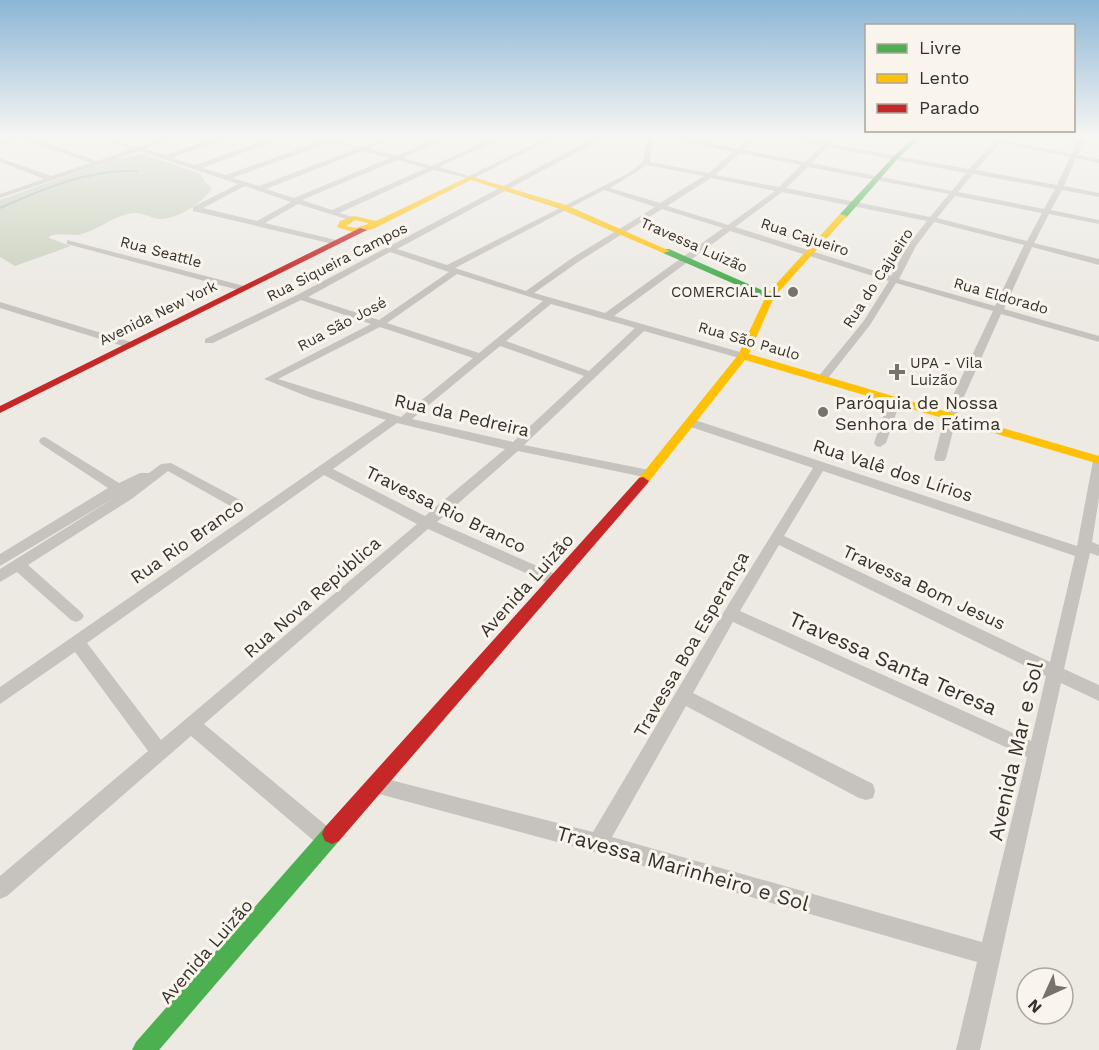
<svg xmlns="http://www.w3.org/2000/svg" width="1099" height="1050" viewBox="0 0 1099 1050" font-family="'Work Sans',sans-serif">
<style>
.green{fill:#ccd2bf}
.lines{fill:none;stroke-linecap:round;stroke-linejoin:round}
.stream{stroke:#a2b9bc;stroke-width:2}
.street{fill:#c6c2bd;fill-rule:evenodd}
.fast{fill:#4caf50;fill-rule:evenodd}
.slow{fill:#ffc107;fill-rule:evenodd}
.jam{fill:#c62828;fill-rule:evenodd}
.poi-dot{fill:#77726c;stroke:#f9f5ec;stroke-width:2}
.labels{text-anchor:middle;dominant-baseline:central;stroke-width:6;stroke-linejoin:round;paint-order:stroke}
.far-street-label{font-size:15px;fill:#37312b;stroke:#f9f5ec}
.far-poi-label{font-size:15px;fill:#37312b;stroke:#f9f5ec;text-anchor:end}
.poi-label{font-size:18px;fill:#37312b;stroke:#f9f5ec;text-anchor:start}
.street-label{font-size:18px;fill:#37312b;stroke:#f9f5ec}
.near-street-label{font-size:21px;fill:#37312b;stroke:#f9f5ec}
</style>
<rect width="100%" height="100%" fill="#edeae4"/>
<path class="green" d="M144,154L201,174L205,182L212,188C204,202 179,218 162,219C152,219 143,212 134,213C116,214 100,229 82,234C72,237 61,232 50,236L49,238L71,246L15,266L0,257V200L114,159Z"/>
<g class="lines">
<path class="stream" d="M0,208C43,189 89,169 137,171"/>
<g class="street">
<path d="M11,136H28L97,161L132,149L97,136C111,136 129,148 140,146C154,144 165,136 179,136L145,149L165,155L221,136H232L172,158L195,165L277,136H287L202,168L226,175L324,140L313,136C330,136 344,145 360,146C372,147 384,136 397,136L368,148L396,156L442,136H451L403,158L432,166L497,136H506L439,167L469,176L544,139L541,136H549L551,139L472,179L433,170L339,213L353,217V221L298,204L265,223L336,240L337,242L333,244L193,211V207L238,184L139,151L0,198V194L44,179L0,162V158L51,176L91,163L20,138L0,144V140ZM331,142L356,149L259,186L232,178ZM362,151L390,158L294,198L266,189ZM397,160L426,168L332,210L302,200ZM245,186L291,202L257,221L203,208Z"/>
<path d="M598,136H607L397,249L447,265L629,173L643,162L646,143L650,136H656L652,143L650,162L709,173L733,152L660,136H675L737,149L751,136H758L743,150L805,162L822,146L777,136H793L825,142L831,138L834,140L831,144L969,169L994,142L970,136L997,139L999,136H1006L1003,140L1072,154L1080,136H1086L1078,155L1099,159V163L1076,158L1064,186L1099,193V197L1062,190L1051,210L1099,220V224L1049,214L1034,243L1099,259V265L1032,247L1004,309L1099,336V342L1001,314L959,408L946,458L944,461H936L934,458L947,408L993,311L896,283L870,325L825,382H817V378L863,322L889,281L730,231L614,316L747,354V358H739L644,331L524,445L649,470L655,474L653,477L649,478L518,451L437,522L560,576L562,580L560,584H550L428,529L204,724L334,832L337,839L334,846L327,849L320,846L191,736L7,896L0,899V876L148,751L75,652L0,704V687L386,420L311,398L264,379L371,324L301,300L213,343H205V339L297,295ZM1000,143L1070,157L1057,185L976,170ZM828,147L966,173L952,191L811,163ZM740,153L801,165L779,187L715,175ZM647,165L704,176L660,203L610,188ZM808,167L949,194L930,217L786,188ZM973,174L1055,189L1044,209L958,192ZM711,178L775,191L728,225L667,206ZM604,190L655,207L572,258L526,291L455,268ZM782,192L927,221L908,245L891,276L735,227ZM955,196L1042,213L1027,241L937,218ZM662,209L723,228L605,313L534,293L578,262ZM934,222L1024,245L995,306L899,279L916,246ZM390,252L449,272L379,320L308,297ZM457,274L543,301L479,353L387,323ZM551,304L635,328L589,371L506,341ZM380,327L473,358L401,417L278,379ZM500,346L584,376L513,442L412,419ZM397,423L505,449L425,516L333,469ZM324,475L417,524L161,740L87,643Z"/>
<polygon points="67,240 248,287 250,289 242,291 67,244"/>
<polygon points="0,302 134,343 135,345 134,347 126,347 0,308"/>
<polygon points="894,399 900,402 886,443 880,447 876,446 874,443 888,402"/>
<path d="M692,419L1077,546L1093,461L1099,457V498L1092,542L1099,545V556L1090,553L1064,669L1099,685V701L1061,683L980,1050H956L977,962L598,853L368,791L366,785L368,779L375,776L593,832L725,610L813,468L688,426L686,423ZM823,471L1075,556L1050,662L784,536ZM779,545L1046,676L1031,741L740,611ZM733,622L1027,757L982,942L612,837L686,706L859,798L866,800L873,798L875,791L873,784L693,693Z"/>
<polygon points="45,437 119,483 140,473 149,473 161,464 171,463 244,502 246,505 239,510 234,508 168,471 133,498 28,565 81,612 84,616 81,620 76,622 71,620 17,572 0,582 0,569 119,495 0,566 0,554 108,488 41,444 39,441 41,438"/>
</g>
<g class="fast">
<polygon points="916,136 923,136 899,157 846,218 840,218 840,214 895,155"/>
<polygon points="663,249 669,249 775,296 767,298 663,253"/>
<polygon points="332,824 339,827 342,834 339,841 159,1050 132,1050 136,1042 325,827"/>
</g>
<g class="slow">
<path d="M470,176L566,205L670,251L663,253L560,209L471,180L373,229L356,233L337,227L340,221L354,216L376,221ZM355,220L368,223V224L356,228L346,226Z"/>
<polygon points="840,214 847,216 774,297 749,354 1099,456 1099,464 745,360 647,484 639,484 637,481 639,478 738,355 767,294"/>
</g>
<g class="jam">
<polygon points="360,228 367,230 0,413 0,406"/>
<polygon points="643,477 649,481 647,484 339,841 332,844 325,841 322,834 325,827 639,478"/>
</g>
</g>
<linearGradient id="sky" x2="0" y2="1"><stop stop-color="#8cb6d6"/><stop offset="0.48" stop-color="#f7f6f3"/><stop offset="1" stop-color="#f7f6f3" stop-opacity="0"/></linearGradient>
<rect width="1099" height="284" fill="url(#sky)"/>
<g class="poi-dot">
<circle cx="793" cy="292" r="6"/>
<path d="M894 363h6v6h6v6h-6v6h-6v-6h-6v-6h6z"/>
<circle cx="823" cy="412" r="6"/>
</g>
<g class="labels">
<g class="far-street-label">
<text transform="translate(805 237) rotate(18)">Rua Cajueiro</text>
<text transform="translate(694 245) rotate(24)">Travessa Luizão</text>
<text transform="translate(161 252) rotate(15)">Rua Seattle</text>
<text transform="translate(337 262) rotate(-27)">Rua Siqueira Campos</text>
<text transform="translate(878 278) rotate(-57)">Rua do Cajueiro</text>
<text transform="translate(1001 296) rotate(16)">Rua Eldorado</text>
<text transform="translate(158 313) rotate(-26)">Avenida New York</text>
<text transform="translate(342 324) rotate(-28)">Rua São José</text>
<text transform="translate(749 341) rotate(16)">Rua São Paulo</text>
</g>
<g class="far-poi-label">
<text x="781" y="292">COMERCIAL LL</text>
<text x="910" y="363" text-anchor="start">UPA - Vila<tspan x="910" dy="17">Luizão</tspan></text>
</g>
<g class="poi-label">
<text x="835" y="402">Paróquia de Nossa<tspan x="835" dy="21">Senhora de Fátima</tspan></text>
</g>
<g class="street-label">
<text transform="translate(462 415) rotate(13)">Rua da Pedreira</text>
<text transform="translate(893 470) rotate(18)">Rua Valê dos Lírios</text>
<text transform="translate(446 509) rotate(26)">Travessa Rio Branco</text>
<text transform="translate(187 541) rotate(-35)">Rua Rio Branco</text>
<text transform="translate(526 585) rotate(-48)">Avenida Luizão</text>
<text transform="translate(924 587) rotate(25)">Travessa Bom Jesus</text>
<text transform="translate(312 597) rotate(-41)">Rua Nova República</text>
<text transform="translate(691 644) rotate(-60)">Travessa Boa Esperança</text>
<text transform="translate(206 951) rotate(-49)">Avenida Luizão</text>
</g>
<g class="near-street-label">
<text transform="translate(893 663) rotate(24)">Travessa Santa Teresa</text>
<text transform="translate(1015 751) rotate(-77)">Avenida Mar e Sol</text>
<text transform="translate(683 868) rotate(16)">Travessa Marinheiro e Sol</text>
</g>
</g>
<rect x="865" y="24" width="210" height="108" fill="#f9f5ec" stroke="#aba79f" stroke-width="1.5"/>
<rect x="877" y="44" width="30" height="9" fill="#4caf50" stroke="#aba79f" stroke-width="1.5"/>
<text x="919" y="54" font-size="18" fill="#37312b">Livre</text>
<rect x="877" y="74" width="30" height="9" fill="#ffc107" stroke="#aba79f" stroke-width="1.5"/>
<text x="919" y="84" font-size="18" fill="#37312b">Lento</text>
<rect x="877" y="104" width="30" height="9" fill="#c62828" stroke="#aba79f" stroke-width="1.5"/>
<text x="919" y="114" font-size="18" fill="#37312b">Parado</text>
<g transform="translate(1045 996) rotate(225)"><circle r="28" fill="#f9f5ec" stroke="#aba79f" stroke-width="1.5"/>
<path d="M0-4.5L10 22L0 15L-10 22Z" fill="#77726c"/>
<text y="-9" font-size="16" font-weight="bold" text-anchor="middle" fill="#37312b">N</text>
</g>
</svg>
